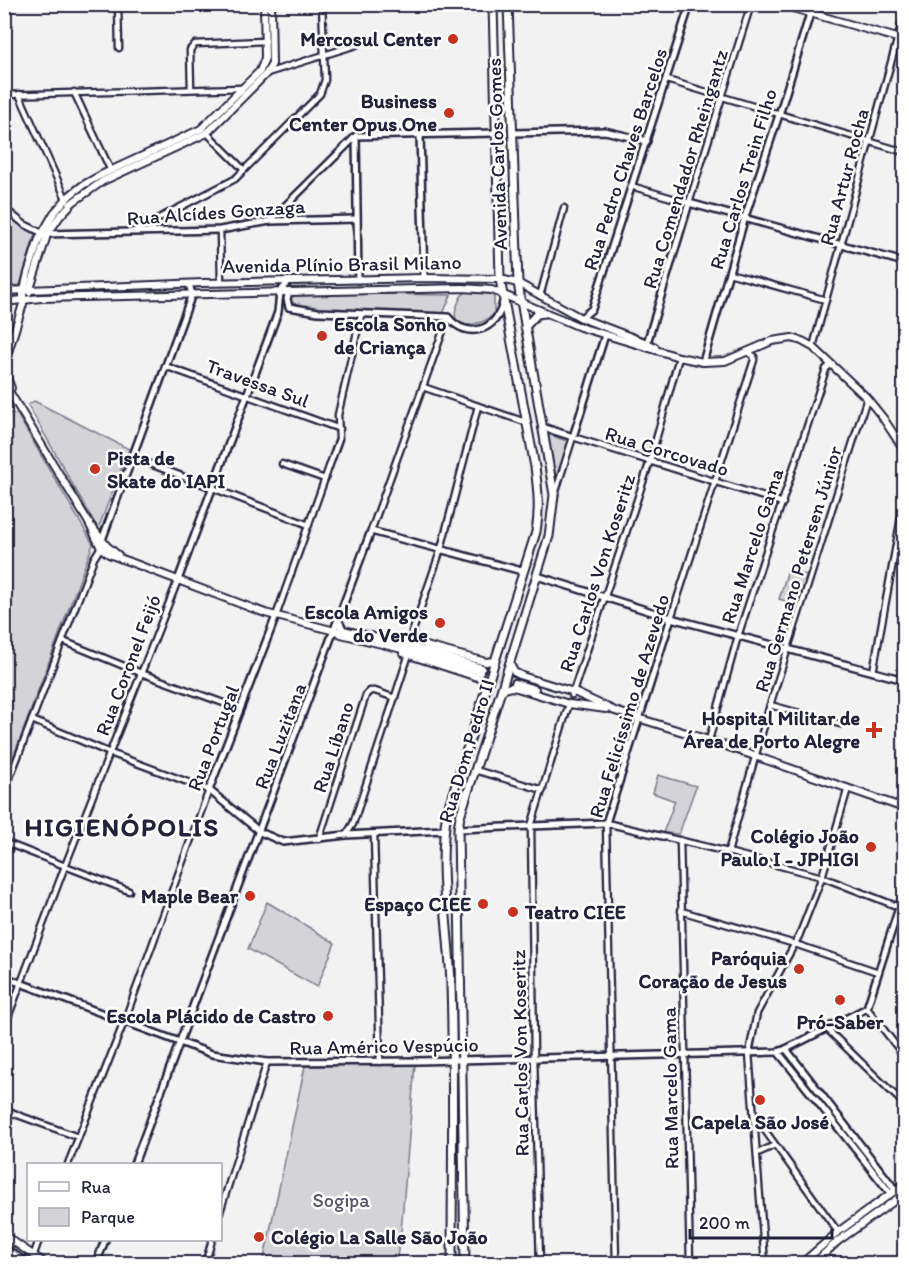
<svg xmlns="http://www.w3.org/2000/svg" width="909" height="1268" viewBox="0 0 909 1268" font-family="Itim,sans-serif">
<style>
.green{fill:#d3d3d8;stroke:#7a7a8a;stroke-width:1.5}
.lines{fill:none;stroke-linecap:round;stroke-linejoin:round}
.secondary-tunnel{stroke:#c8c8ce;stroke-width:6;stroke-dasharray:6 3;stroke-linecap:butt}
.minor-casing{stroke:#22223b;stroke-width:9}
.tertiary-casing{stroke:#22223b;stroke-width:10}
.secondary-casing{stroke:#22223b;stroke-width:10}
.primary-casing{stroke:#22223b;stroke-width:11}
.minor{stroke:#fff;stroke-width:4.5}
.tertiary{stroke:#fff;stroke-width:5}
.secondary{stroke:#fff;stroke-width:6}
.primary{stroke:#fff;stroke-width:7}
.poi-dot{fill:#c8321e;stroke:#fff;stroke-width:2}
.labels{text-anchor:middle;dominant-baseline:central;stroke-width:5;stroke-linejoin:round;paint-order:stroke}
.poi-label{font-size:20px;font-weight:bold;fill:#22223b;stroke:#fff;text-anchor:end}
.street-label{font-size:20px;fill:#22223b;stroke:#fff}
.park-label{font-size:20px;fill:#57576a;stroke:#fff}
.district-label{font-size:26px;font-weight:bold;letter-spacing:1.5px;fill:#22223b;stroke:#fff}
</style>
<rect width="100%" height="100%" fill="#f2f2f3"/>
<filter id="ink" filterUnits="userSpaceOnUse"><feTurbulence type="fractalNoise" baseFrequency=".0167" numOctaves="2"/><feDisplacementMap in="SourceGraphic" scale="12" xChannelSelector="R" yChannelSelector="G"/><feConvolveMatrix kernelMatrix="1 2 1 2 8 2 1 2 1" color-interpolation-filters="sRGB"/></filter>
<g filter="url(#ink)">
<g class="green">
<polygon points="4,214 35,234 20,285 5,287"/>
<path d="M466,292L491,294L494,297V314C480,328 445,332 458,303C460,298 461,295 466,292Z"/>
<polygon points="295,293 451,295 443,314 309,309 294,306 289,300 290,295"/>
<polygon points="34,401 129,449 98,529 28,405"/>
<polygon points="4,412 17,414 93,544 5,779"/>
<polygon points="550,435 569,442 559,478 557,479 556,477 547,438"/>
<polygon points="788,570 807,575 798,605 779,599"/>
<polygon points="658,775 696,786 679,834 663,833 675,801 653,793"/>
<polygon points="267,902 335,943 317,987 248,949"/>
<polygon points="415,1064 401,1232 396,1263 263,1263 305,1066"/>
</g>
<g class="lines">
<g class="secondary-tunnel">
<polyline points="482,668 517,678"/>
<polyline points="480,672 515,683"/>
</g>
<defs>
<g id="minor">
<polyline points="118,4 119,48"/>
<polyline points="267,73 356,45"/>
<polyline points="667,80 904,152"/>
<polyline points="191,89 190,50 195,44 266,41"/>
<polyline points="74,92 111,171"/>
<polyline points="19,94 67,201"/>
<polyline points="4,95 242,88"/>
<polyline points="206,132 244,170"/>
<polyline points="631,186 689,203 751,4"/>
<polyline points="4,208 24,224 42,233"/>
<polyline points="220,230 221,283"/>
<polyline points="134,231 235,179 320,94 325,80 322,4"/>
<polyline points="729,273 826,300"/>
<polyline points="540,296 564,208"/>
<polyline points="813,347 904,15"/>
<polyline points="165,366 340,429"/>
<polyline points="423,387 525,422"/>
<polyline points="899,441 904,422"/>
<polyline points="132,457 309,525"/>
<polyline points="282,464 325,479"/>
<polyline points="555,494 573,437 783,503"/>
<polyline points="371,531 448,317"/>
<polyline points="276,616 339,439 338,415 361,315"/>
<polyline points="671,618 754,360 754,356 749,353"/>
<polyline points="63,641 141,673 240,709"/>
<polyline points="409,642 441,549 478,406"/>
<polyline points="873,672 904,501"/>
<polyline points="572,695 650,461 679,357"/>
<polyline points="770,705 840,724"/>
<polyline points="32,720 110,753 209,790 124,1022 68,1164"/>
<polyline points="709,740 738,636 826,369 831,364"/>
<polyline points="475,770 543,790"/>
<polyline points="4,793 94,558 101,547"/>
<polyline points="374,834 380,1062"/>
<polyline points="346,835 353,824 409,654"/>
<polyline points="319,839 366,695 370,691 375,691 395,698"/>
<polyline points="680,840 690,1264"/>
<polyline points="4,842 129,891"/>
<polyline points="728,852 770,705 867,398"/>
<polyline points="681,911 795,944 878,972"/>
<polyline points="867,1008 904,1056"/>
<polyline points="4,1028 65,866 178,580"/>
<polyline points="826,1028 904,1104"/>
<polyline points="4,1110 78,1137"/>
<polyline points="756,1118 838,1232"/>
<polyline points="758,1153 775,1145"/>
<polyline points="220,1212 267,1062"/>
<polyline points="34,1254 39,1240"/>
<polyline points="823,1254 834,1264"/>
<polyline points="205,1264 212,1240"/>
<polyline points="540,1264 534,1058 531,826 569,704"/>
<polyline points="616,1264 606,823 728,852 822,877 899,907"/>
<polyline points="765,1264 749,1053 757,1013 799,936 822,877 848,788"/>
</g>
<g id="tertiary">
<polyline points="513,133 605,131 647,141"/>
<polyline points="420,135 424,278"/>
<polyline points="356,136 358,280"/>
<polyline points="356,136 495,133"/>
<polyline points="270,221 356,136"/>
<polyline points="44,234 220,230 270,221 357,219"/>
<polyline points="289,292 287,299 289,307"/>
<path d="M289,307L318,312L448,317C467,341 498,330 503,302"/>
<polyline points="581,318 592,309 690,4"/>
<polyline points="647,343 689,203 904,262"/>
<polyline points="703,362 745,217 779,115 813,4"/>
<polyline points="542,427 573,437 605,335"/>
<polyline points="102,540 192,294 189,284"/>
<polyline points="537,576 671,618 904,680"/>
<polyline points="178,580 278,312 280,292 289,281"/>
<polyline points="276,616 209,790 260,832 283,842 346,835 444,830"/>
<polyline points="458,829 606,823 671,618"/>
<polyline points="4,977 212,1054 267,1062 418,1061 778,1052 786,1049 867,1008 904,892"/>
<polyline points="786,1049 904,1201"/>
<polyline points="778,1052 891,1194"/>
<polyline points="134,1164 371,531 522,571"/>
<polyline points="896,1200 904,1209"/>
<polyline points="96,1264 105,1240"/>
</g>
<g id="secondary">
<polyline points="779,4 904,40"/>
<polyline points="4,291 203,283 424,278 500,279 518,283 581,318 647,343 655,347"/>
<polyline points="29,292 47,235 60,216 73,202 103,181 207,133 266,74 272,64 271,4"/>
<polyline points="4,302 41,298 463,288 492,290 580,327 679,357 703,362 725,361 772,341 792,338 802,341 813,347 867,398 883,418 904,450"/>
<polyline points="4,365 23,304 23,294 28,273 39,239 54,213 69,196 83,185 101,175 201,129 260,71 265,58 264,4"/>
<polyline points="4,370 11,388"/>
<polyline points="4,383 89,523 107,546 118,555"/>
<polyline points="89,523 101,548 109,554 265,613 335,631 343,630 396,642 482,668"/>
<polyline points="339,622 343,630"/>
<polyline points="336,631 341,634 410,651 480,672"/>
<polyline points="426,646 486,662 494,661"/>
<polyline points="403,653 480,678 487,686"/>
<polyline points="510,663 514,672 522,676 574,692 615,711 709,740 904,808"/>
<polyline points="515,683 535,689"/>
<polyline points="501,691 510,687 517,688 569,704 606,709"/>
<polyline points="4,1235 46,1264"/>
<polyline points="4,1248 28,1264"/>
<polyline points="801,1264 838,1232 904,1184"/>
<polyline points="813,1264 838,1241 904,1194"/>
</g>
<g id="primary">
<polyline points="525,327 537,314 545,313"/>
<path d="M452,1264C452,1171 454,1078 451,985C449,927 437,869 447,812L536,532C540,509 538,490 535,467L500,279L493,4"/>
<polyline points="465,1264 458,829 460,816 501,691 549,536 554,495 518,283 508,4"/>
</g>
</defs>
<use href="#minor" class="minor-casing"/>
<use href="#tertiary" class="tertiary-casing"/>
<use href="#secondary" class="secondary-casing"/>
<use href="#primary" class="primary-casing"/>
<use href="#minor" class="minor"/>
<use href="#tertiary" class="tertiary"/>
<use href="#secondary" class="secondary"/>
<use href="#primary" class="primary"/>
</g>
</g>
<g class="poi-dot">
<circle cx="453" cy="39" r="6"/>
<circle cx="449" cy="113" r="6"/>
<circle cx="322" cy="336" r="6"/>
<circle cx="95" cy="469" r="6"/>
<circle cx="440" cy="623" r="6"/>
<path d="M871 721h6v6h6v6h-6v6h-6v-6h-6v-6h6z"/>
<circle cx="871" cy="847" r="6"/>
<circle cx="250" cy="896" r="6"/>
<circle cx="483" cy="904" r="6"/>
<circle cx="513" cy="912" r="6"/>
<circle cx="799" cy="969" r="6"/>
<circle cx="840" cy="1000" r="6"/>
<circle cx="328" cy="1016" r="6"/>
<circle cx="760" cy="1100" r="6"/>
<circle cx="259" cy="1237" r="6"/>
</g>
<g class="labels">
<g class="poi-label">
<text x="441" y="39">Mercosul Center</text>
<text x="437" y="101">Business<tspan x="437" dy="23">Center Opus One</tspan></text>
<text x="334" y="324" text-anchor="start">Escola Sonho<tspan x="334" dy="23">de Criança</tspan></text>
<text x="107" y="458" text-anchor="start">Pista de<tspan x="107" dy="23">Skate do IAPI</tspan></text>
<text x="428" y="612">Escola Amigos<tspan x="428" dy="23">do Verde</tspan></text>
<text x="860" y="718">Hospital Militar de<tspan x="860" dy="23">Área de Porto Alegre</tspan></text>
<text x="859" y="836">Colégio João<tspan x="859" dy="23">Paulo I - JPHIGI</tspan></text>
<text x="238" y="896">Maple Bear</text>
<text x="471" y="904">Espaço CIEE</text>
<text x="525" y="912" text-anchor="start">Teatro CIEE</text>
<text x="787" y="958">Paróquia<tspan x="787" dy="23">Coração de Jesus</tspan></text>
<text x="316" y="1016">Escola Plácido de Castro</text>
<text x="840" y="1022" text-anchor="middle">Pró-Saber</text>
<text x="760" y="1122" text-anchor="middle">Capela São José</text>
<text x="271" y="1237" text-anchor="start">Colégio La Salle São João</text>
</g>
<g class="street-label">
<text transform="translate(497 154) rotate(-92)">Avenida Carlos Gomes</text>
<text transform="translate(625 159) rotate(-72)">Rua Pedro Chaves Barcelos</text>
<text transform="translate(685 169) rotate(-73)">Rua Comendador Rheingantz</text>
<text transform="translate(844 177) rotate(-75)">Rua Artur Rocha</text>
<text transform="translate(743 179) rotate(-73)">Rua Carlos Trein Filho</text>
<text transform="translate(216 212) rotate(-4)">Rua Alcídes Gonzaga</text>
<text transform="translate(342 264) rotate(-1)">Avenida Plínio Brasil Milano</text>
<text transform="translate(258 383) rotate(20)">Travessa Sul</text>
<text transform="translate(667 451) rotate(17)">Rua Corcovado</text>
<text transform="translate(752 546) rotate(-72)">Rua Marcelo Gama</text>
<text transform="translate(798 569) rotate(-73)">Rua Germano Petersen Júnior</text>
<text transform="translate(597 573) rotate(-72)">Rua Carlos Von Koseritz</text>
<text transform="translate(128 665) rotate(-69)">Rua Coronel Feijó</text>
<text transform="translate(629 706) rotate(-73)">Rua Felicíssimo de Azevedo</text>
<text transform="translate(280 736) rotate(-69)">Rua Luzitana</text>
<text transform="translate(213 738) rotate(-69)">Rua Portugal</text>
<text transform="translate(333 747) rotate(-72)">Rua Líbano</text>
<text transform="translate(466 751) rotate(-73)">Rua Dom Pedro II</text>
<text transform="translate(384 1046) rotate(-1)">Rua Américo Vespúcio</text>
<text transform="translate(520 1053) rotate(-91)">Rua Carlos Von Koseritz</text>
<text transform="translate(670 1088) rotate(-91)">Rua Marcelo Gama</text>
</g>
<g class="park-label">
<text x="341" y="1200">Sogipa</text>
</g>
<g class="district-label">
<text x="122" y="827">HIGIENÓPOLIS</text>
</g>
</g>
<rect width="909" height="1268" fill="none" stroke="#fff" stroke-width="24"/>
<rect x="12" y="12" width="885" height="1244" fill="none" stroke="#22223b" stroke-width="2" filter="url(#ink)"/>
<rect x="27" y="1163" width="195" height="78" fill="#ffffff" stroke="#a7a7b1" stroke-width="1.5"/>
<rect x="39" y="1182" width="30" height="9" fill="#ffffff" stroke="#a7a7b1" stroke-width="1.5"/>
<text x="81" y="1193" font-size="18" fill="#22223b">Rua</text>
<rect x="39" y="1208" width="30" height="18" fill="#d3d3d8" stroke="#a7a7b1" stroke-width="1.5"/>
<text x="81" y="1223" font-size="18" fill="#22223b">Parque</text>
<path d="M690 1229v9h142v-9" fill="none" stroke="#22223b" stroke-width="3"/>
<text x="699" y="1229" font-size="18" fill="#22223b" stroke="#ffffff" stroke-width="4.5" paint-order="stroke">200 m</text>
</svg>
